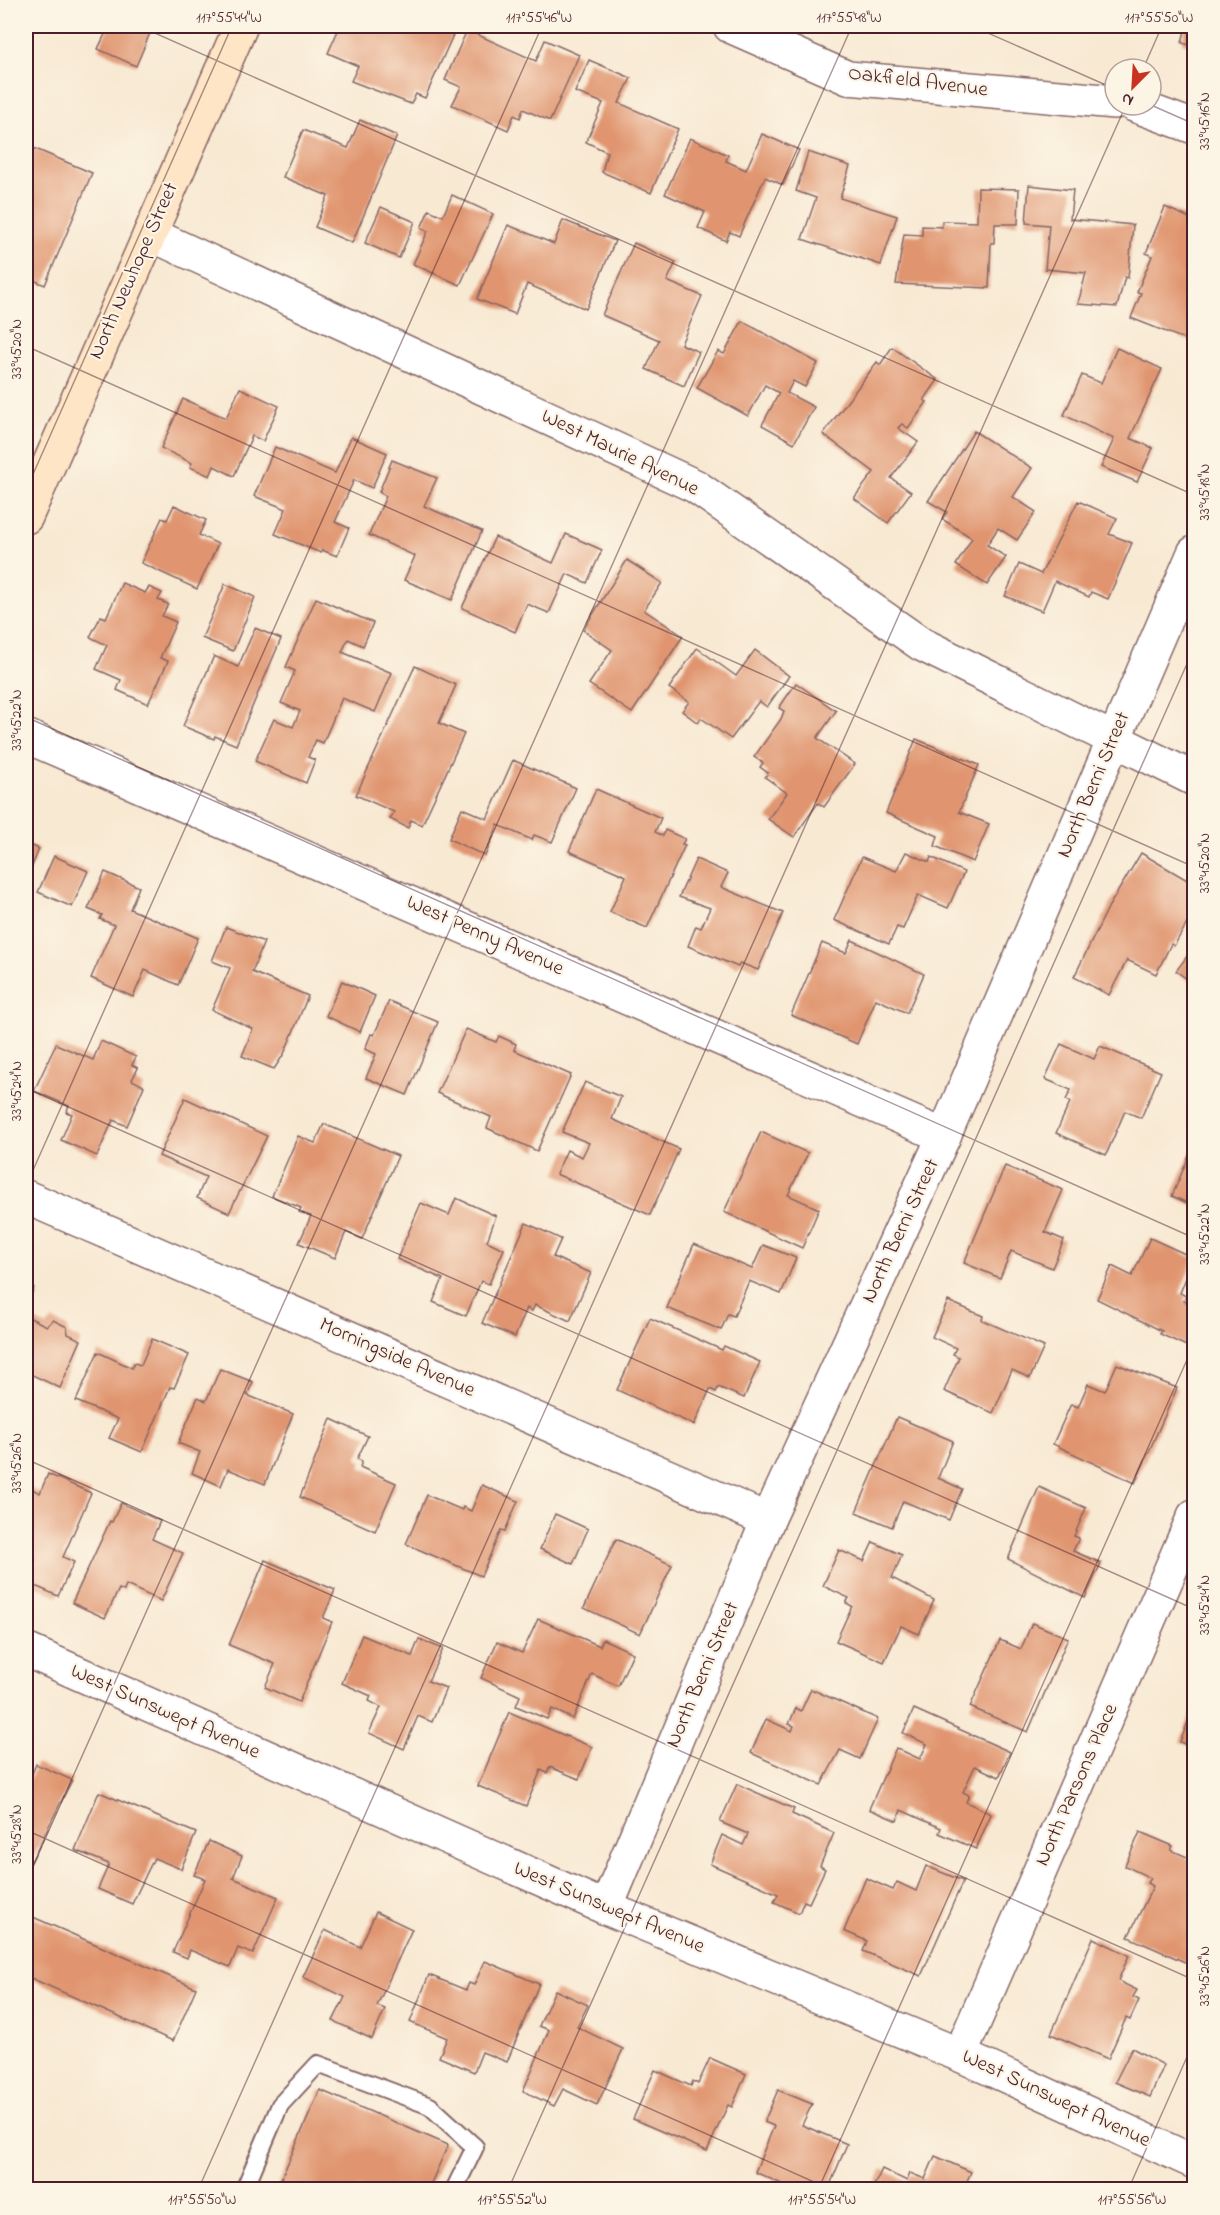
<svg xmlns="http://www.w3.org/2000/svg" width="1220" height="2215" viewBox="0 0 1220 2215" font-family="'Indie Flower',sans-serif">
<style>
.building{fill:#e09570}
.lines{fill:none;stroke-linecap:round;stroke-linejoin:round}
.lane-casing{stroke:#876666;stroke-width:20}
.street-casing{stroke:#876666;stroke-width:36}
.secondary-casing{stroke:#876666;stroke-width:36}
.lane{stroke:#fff;stroke-width:16}
.street{stroke:#fff;stroke-width:33}
.secondary{stroke:#fde5c5;stroke-width:33}
.ticks{fill:none;stroke:#4a1f2b;stroke-width:1.5;stroke-opacity:0.45}
.labels{text-anchor:middle;dominant-baseline:central;stroke-width:4.5;stroke-linejoin:round;paint-order:stroke}
.street-label{font-size:21px;fill:#4a1f2b;stroke:#fcf5e5}
.neatline{fill:none;stroke:#4a1f2b;stroke-width:2}
.ticks-label{font-size:15px;text-anchor:middle;fill:#4a1f2b}
</style>
<rect width="100%" height="100%" fill="#fcf5e5"/>
<filter id="ink" filterUnits="userSpaceOnUse"><feTurbulence type="fractalNoise" baseFrequency=".0167" numOctaves="2"/><feDisplacementMap in="SourceGraphic" scale="12" xChannelSelector="R" yChannelSelector="G"/><feConvolveMatrix kernelMatrix="1 2 1 2 8 2 1 2 1" color-interpolation-filters="sRGB"/></filter>
<filter id="wash" filterUnits="userSpaceOnUse"><feTurbulence type="fractalNoise" baseFrequency=".008" numOctaves="4" result="noise"/><feDisplacementMap in="SourceGraphic" scale="24" xChannelSelector="R" yChannelSelector="G"/><feGaussianBlur stdDeviation="1.35" result="paint"/><feColorMatrix in="noise" values="0 0 0 0 0 0 0 0 0 0 0 0 0 0 0 0 0 1.4 0 .05"/><feComposite in="paint" operator="in"/></filter>
<g filter="url(#wash)">
<rect width="100%" height="100%" fill="#f8e9d3"/>
<g id="blocks">
<g class="building">
<polygon points="109,26 153,26 136,66 98,49"/>
<polygon points="340,26 457,26 425,98 416,94 411,104 351,81 358,66 328,53"/>
<polygon points="1186,26 1194,26 1194,46 1182,43"/>
<polygon points="467,30 536,61 545,40 579,55 550,121 523,109 520,118 514,115 508,130 452,105 461,87 445,80"/>
<polygon points="589,60 631,78 619,103 678,129 651,193 602,172 607,152 586,142 603,103 575,92"/>
<polygon points="360,120 397,136 352,243 315,227 328,196 283,177 303,130 348,148"/>
<polygon points="762,134 799,150 783,185 765,177 739,236 730,232 726,241 698,228 705,212 665,194 690,138 728,155 726,161 746,170"/>
<polygon points="26,145 92,173 45,285 26,277"/>
<polygon points="808,152 850,166 840,198 897,216 881,265 802,239 816,198 796,191"/>
<polygon points="1029,185 1073,190 1070,219 1133,225 1128,278 1125,277 1117,307 1078,304 1086,273 1045,269 1049,225 1026,223"/>
<polygon points="978,188 1019,189 1018,224 995,224 994,243 991,243 989,288 896,284 904,234 922,235 922,226 942,227 942,221 977,222"/>
<polygon points="452,195 493,214 460,285 413,264 428,231 421,228 429,210 443,216"/>
<polygon points="381,207 415,222 399,258 365,243"/>
<polygon points="1165,207 1194,220 1194,343 1131,318 1141,293 1137,292 1152,256 1146,253"/>
<polygon points="563,220 615,241 586,309 527,284 515,314 477,299 508,225 554,244"/>
<polygon points="634,243 676,262 667,281 702,296 681,344 699,352 684,386 646,369 659,340 602,315"/>
<polygon points="742,321 818,363 805,387 793,381 787,393 814,407 794,443 762,425 779,393 765,385 748,416 697,388 718,351 724,354"/>
<polygon points="892,347 938,380 924,400 927,402 908,428 902,424 898,428 918,442 891,478 911,492 888,523 854,498 874,472 823,434 877,362 880,365"/>
<polygon points="1117,348 1162,369 1130,438 1153,448 1137,482 1101,467 1114,439 1064,415 1082,375 1101,383"/>
<polygon points="240,388 279,406 263,441 252,436 234,476 214,466 210,476 190,467 192,463 161,448 183,399 226,418"/>
<polygon points="974,431 1032,468 1013,497 1036,512 1017,540 998,528 987,545 1006,557 987,585 956,565 972,538 942,519 947,512 928,501"/>
<polygon points="351,437 387,453 372,488 354,480 335,522 349,528 337,556 322,550 321,553 275,534 286,509 254,496 275,447 335,473"/>
<polygon points="392,460 437,478 424,506 482,531 452,600 404,580 415,556 369,535 386,496 379,492"/>
<polygon points="1078,501 1117,518 1109,534 1132,543 1108,599 1091,592 1089,597 1055,581 1042,611 1005,596 1019,564 1041,574"/>
<polygon points="174,505 206,520 199,535 218,544 197,589 141,563 162,518 167,520"/>
<polygon points="566,534 602,550 587,583 567,574 549,613 527,604 515,632 462,608 495,537 553,563"/>
<polygon points="627,560 662,583 644,610 683,636 632,713 589,684 612,650 583,630"/>
<polygon points="122,583 145,593 149,587 162,593 158,600 168,604 162,616 176,622 160,658 168,661 148,704 117,690 121,680 96,669 107,645 90,637 101,616 106,618"/>
<polygon points="225,584 255,597 233,651 202,638"/>
<polygon points="316,598 373,623 363,646 348,639 342,652 392,673 375,712 342,698 323,743 316,740 308,757 315,760 306,783 255,761 274,719 293,727 300,711 281,703 295,671 286,667"/>
<polygon points="255,628 281,639 236,745 215,736 214,739 183,726 214,656 238,667"/>
<polygon points="697,648 736,676 755,650 789,676 767,707 759,701 731,739 701,718 698,723 682,711 689,702 669,688"/>
<polygon points="415,666 456,685 439,723 464,734 422,825 411,820 408,828 390,819 394,812 356,795"/>
<polygon points="796,683 836,711 817,738 855,764 824,807 818,803 794,837 768,819 787,793 765,777 768,773 760,767 763,763 754,757 781,719 784,711 779,708"/>
<polygon points="916,739 979,765 959,812 989,824 973,862 935,846 938,836 886,813"/>
<polygon points="513,760 576,788 552,842 534,835 532,840 498,825 485,856 449,839 462,808 487,819"/>
<polygon points="596,789 661,818 655,832 663,836 665,830 685,839 682,844 685,845 647,928 610,912 626,876 569,851"/>
<polygon points="26,843 39,849 26,881"/>
<polygon points="906,852 929,862 931,857 964,872 948,908 918,895 903,929 897,927 889,944 834,920 862,857 896,871"/>
<polygon points="1141,853 1194,884 1194,911 1174,946 1171,944 1156,974 1127,960 1109,995 1074,977 1109,906"/>
<polygon points="54,856 88,871 72,907 38,892"/>
<polygon points="696,859 728,873 721,887 783,913 758,970 740,963 738,967 688,946 696,926 701,928 710,908 679,897"/>
<polygon points="105,872 139,887 130,909 198,938 178,985 145,970 133,997 91,978 114,925 100,919 102,915 88,909"/>
<polygon points="226,927 264,942 252,972 308,996 284,1054 274,1069 242,1056 253,1029 212,1010 230,968 212,961"/>
<polygon points="852,940 924,974 907,1013 876,999 857,1044 791,1015 822,943 846,953"/>
<polygon points="1194,947 1194,984 1176,971"/>
<polygon points="342,981 375,996 360,1032 326,1016"/>
<polygon points="389,1001 438,1022 407,1095 366,1078 376,1054 365,1049 371,1034 374,1035"/>
<polygon points="466,1029 496,1042 499,1036 516,1044 514,1050 571,1075 537,1151 487,1128 491,1117 437,1093"/>
<polygon points="101,1041 136,1057 132,1065 138,1068 132,1080 144,1086 127,1126 113,1120 97,1156 61,1140 72,1114 66,1112 69,1106 34,1091 56,1044 93,1060"/>
<polygon points="1061,1044 1094,1059 1100,1046 1161,1072 1141,1118 1125,1111 1106,1155 1056,1133 1070,1102 1066,1100 1071,1090 1045,1079"/>
<polygon points="585,1082 621,1097 612,1119 679,1149 650,1215 556,1174 567,1150 582,1157 589,1143 562,1132"/>
<polygon points="185,1098 267,1136 229,1213 197,1198 206,1177 159,1156"/>
<polygon points="324,1124 398,1156 362,1239 346,1232 335,1258 299,1243 311,1216 299,1212 301,1208 272,1196 298,1136 315,1143"/>
<polygon points="761,1132 808,1153 788,1195 819,1209 802,1248 724,1212"/>
<polygon points="1194,1144 1194,1206 1172,1196"/>
<polygon points="1005,1166 1063,1190 1045,1232 1064,1240 1052,1268 1011,1251 1000,1278 964,1263"/>
<polygon points="456,1198 496,1216 487,1241 504,1249 489,1284 481,1281 466,1316 433,1302 443,1279 397,1259 421,1203 449,1215"/>
<polygon points="526,1223 561,1239 553,1257 591,1273 570,1321 535,1305 532,1311 527,1308 515,1337 482,1323"/>
<polygon points="1150,1238 1194,1258 1180,1293 1186,1296 1184,1301 1194,1306 1193,1349 1160,1334 1162,1331 1097,1299 1112,1266 1132,1276"/>
<polygon points="694,1244 752,1269 763,1245 796,1258 781,1294 749,1281 734,1316 728,1314 721,1330 667,1308"/>
<polygon points="26,1284 34,1288 26,1309"/>
<polygon points="948,1301 983,1316 982,1320 1044,1347 1030,1378 1012,1370 993,1413 944,1391 959,1357 953,1354 956,1348 932,1337"/>
<polygon points="26,1316 47,1326 53,1320 67,1327 68,1334 81,1340 60,1388 26,1372"/>
<polygon points="650,1318 722,1350 724,1346 760,1362 744,1398 718,1387 716,1392 710,1389 694,1425 617,1390"/>
<polygon points="152,1339 189,1355 174,1388 170,1387 142,1452 109,1438 118,1419 76,1401 98,1352 132,1368 134,1363 141,1365"/>
<polygon points="1117,1364 1177,1388 1135,1483 1053,1444 1071,1404 1078,1407 1088,1384 1105,1391"/>
<polygon points="220,1369 253,1382 247,1395 293,1414 265,1484 228,1469 221,1486 192,1473 200,1452 178,1443 198,1397 206,1401"/>
<polygon points="897,1417 953,1441 938,1478 962,1489 949,1520 903,1501 892,1527 856,1512"/>
<polygon points="331,1419 368,1436 357,1459 362,1461 360,1467 396,1483 375,1531 300,1497"/>
<polygon points="48,1474 91,1493 63,1557 74,1562 58,1596 26,1582 35,1560 26,1556 26,1486 40,1493"/>
<polygon points="482,1485 518,1501 505,1531 501,1530 481,1576 406,1544 427,1495 462,1510 463,1507 471,1511"/>
<polygon points="1039,1487 1086,1508 1074,1536 1079,1538 1073,1551 1101,1563 1085,1598 1008,1559"/>
<polygon points="121,1503 160,1521 152,1539 183,1553 161,1601 126,1585 124,1591 119,1589 105,1618 72,1603 110,1521 112,1522"/>
<polygon points="555,1514 588,1529 573,1564 540,1549"/>
<polygon points="616,1539 672,1565 640,1634 584,1608"/>
<polygon points="873,1542 902,1555 892,1578 934,1600 919,1634 901,1626 884,1662 836,1641 852,1606 846,1603 849,1598 823,1586 839,1550 864,1561"/>
<polygon points="265,1560 335,1590 323,1618 332,1622 299,1702 265,1687 275,1664 229,1645"/>
<polygon points="538,1619 600,1646 603,1639 633,1653 618,1686 592,1674 573,1719 552,1709 547,1719 516,1706 520,1696 481,1678 497,1642 522,1653"/>
<polygon points="1032,1623 1068,1638 1028,1732 970,1707 1000,1640 1021,1649"/>
<polygon points="362,1635 412,1656 419,1639 443,1649 428,1681 446,1688 432,1722 418,1716 404,1749 369,1733 381,1707 369,1701 371,1696 342,1683"/>
<polygon points="811,1689 878,1719 860,1759 840,1750 821,1785 751,1753 766,1719 792,1731 794,1726 789,1724 796,1708 801,1711"/>
<polygon points="1194,1707 1194,1748 1180,1742"/>
<polygon points="914,1709 1010,1752 999,1777 975,1766 963,1792 969,1795 966,1802 991,1814 976,1849 939,1833 941,1828 901,1810 897,1821 869,1809 896,1748 920,1759 927,1744 903,1733"/>
<polygon points="509,1712 592,1747 579,1779 550,1767 547,1773 541,1770 526,1806 478,1786"/>
<polygon points="36,1764 72,1780 26,1872 26,1789"/>
<polygon points="737,1784 794,1809 792,1814 834,1833 820,1866 825,1869 809,1903 804,1901 799,1913 774,1902 778,1894 710,1864 722,1835 743,1845 748,1834 720,1822"/>
<polygon points="99,1792 196,1833 181,1869 154,1858 132,1904 98,1889 109,1864 75,1850"/>
<polygon points="1140,1832 1173,1846 1171,1850 1194,1860 1194,1966 1128,1937 1153,1886 1148,1883 1151,1878 1125,1866"/>
<polygon points="209,1841 242,1856 233,1878 278,1897 253,1954 238,1948 230,1967 190,1950 187,1958 173,1952 205,1879 194,1875"/>
<polygon points="926,1866 963,1881 921,1976 863,1951 867,1941 844,1931 866,1878 893,1890 897,1882 916,1891"/>
<polygon points="376,1912 412,1929 377,2006 385,2009 372,2039 333,2021 345,1997 303,1977 325,1930 360,1947"/>
<polygon points="26,1914 196,1988 173,2041 26,1976"/>
<polygon points="1093,1938 1129,1955 1118,1981 1137,1990 1133,1997 1139,2000 1130,2020 1126,2018 1108,2059 1051,2034"/>
<polygon points="485,1961 539,1984 507,2062 482,2052 474,2072 439,2057 447,2038 410,2022 429,1975 466,1990 469,1983 474,1985"/>
<polygon points="555,1990 588,2005 577,2027 623,2049 597,2105 563,2089 554,2106 523,2091 549,2030 539,2026"/>
<polygon points="1132,2048 1164,2065 1150,2097 1115,2082"/>
<polygon points="710,2058 746,2074 732,2107 728,2105 707,2151 633,2119 655,2070 691,2086 693,2081 698,2084"/>
<polygon points="320,2090 448,2145 428,2190 276,2190"/>
<polygon points="778,2090 812,2104 802,2125 847,2144 828,2190 795,2190 755,2172 774,2126 764,2122"/>
<polygon points="935,2156 971,2172 963,2190 872,2190 882,2169 907,2181 910,2173 925,2179"/>
</g>
</g>
</g>
<g filter="url(#ink)">
<use href="#blocks" fill-opacity="0" stroke="#876666" stroke-width="1.5"/>
<g class="lines">
<defs>
<polyline id="lane" points="244,2190 280,2105 318,2064 430,2106 475,2147 454,2190"/>
<g id="street">
<polyline points="730,26 848,78 1115,102"/>
<polyline points="1134,105 1194,127"/>
<polyline points="150,234 695,486 921,644 1194,779"/>
<polyline points="26,736 944,1136"/>
<polyline points="26,1197 768,1520"/>
<polyline points="26,1650 606,1908 960,2055 1194,2162"/>
<polyline points="606,1908 768,1520 944,1136 1194,553"/>
<polyline points="960,2055 1194,1516"/>
</g>
<polyline id="secondary" points="26,517 241,26"/>
</defs>
<use href="#lane" class="lane-casing"/>
<use href="#street" class="street-casing"/>
<use href="#secondary" class="secondary-casing"/>
<use href="#lane" class="lane"/>
<use href="#street" class="street"/>
<use href="#secondary" class="secondary"/>
</g>
</g>
<path class="ticks" d="M139,26L1194,495M972,26L1115,89M1143,69L1162,26M1151,105L1194,124M26,346L1194,867M26,490L232,26M26,717L1194,1238M26,1088L1194,1609M26,1186L542,26M26,1459L1194,1980M26,1830L832,2190M26,1882L852,26M198,2190L1126,105M508,2190L1194,648M818,2190L1194,1344M1128,2190L1194,2041"/>
<g class="labels">
<g class="street-label">
<text transform="translate(918 82) rotate(7)">Oakfield Avenue</text>
<text transform="translate(134 271) rotate(-66)">North Newhope Street</text>
<text transform="translate(620 453) rotate(26)">West Maurie Avenue</text>
<text transform="translate(1094 785) rotate(-67)">North Berni Street</text>
<text transform="translate(485 936) rotate(24)">West Penny Avenue</text>
<text transform="translate(901 1231) rotate(-65)">North Berni Street</text>
<text transform="translate(397 1358) rotate(24)">Morningside Avenue</text>
<text transform="translate(703 1675) rotate(-67)">North Berni Street</text>
<text transform="translate(165 1712) rotate(24)">West Sunswept Avenue</text>
<text transform="translate(1077 1785) rotate(-66)">North Parsons Place</text>
<text transform="translate(609 1908) rotate(23)">West Sunswept Avenue</text>
<text transform="translate(1056 2099) rotate(25)">West Sunswept Avenue</text>
</g>
</g>
<rect width="1220" height="2215" fill="none" stroke="#fcf5e5" stroke-width="66"/>
<g transform="translate(1133 87) rotate(204)"><circle r="28" fill="#fcf5e5" stroke="#b59f9b" stroke-width="1.5"/>
<path d="M0-4.5L10 22L0 15L-10 22Z" fill="#c8321e"/>
<text y="-9" font-size="16" font-weight="bold" text-anchor="middle" fill="#4a1f2b">N</text>
</g>
<rect x="33" y="33" width="1154" height="2149" class="neatline"/>
<g class="ticks-label">
<text x="229" y="22">117°55'44"W</text>
<text x="539" y="22">117°55'46"W</text>
<text x="849" y="22">117°55'48"W</text>
<text x="1159" y="22">117°55'50"W</text>
<text transform="translate(1204 121) rotate(-90)" y="5">33°45'16"N</text>
<text transform="translate(16 349) rotate(-90)" y="5">33°45'20"N</text>
<text transform="translate(1204 492) rotate(-90)" y="5">33°45'18"N</text>
<text transform="translate(16 720) rotate(-90)" y="5">33°45'22"N</text>
<text transform="translate(1204 863) rotate(-90)" y="5">33°45'20"N</text>
<text transform="translate(16 1091) rotate(-90)" y="5">33°45'24"N</text>
<text transform="translate(1204 1234) rotate(-90)" y="5">33°45'22"N</text>
<text transform="translate(16 1463) rotate(-90)" y="5">33°45'26"N</text>
<text transform="translate(1204 1605) rotate(-90)" y="5">33°45'24"N</text>
<text transform="translate(16 1834) rotate(-90)" y="5">33°45'28"N</text>
<text transform="translate(1204 1976) rotate(-90)" y="5">33°45'26"N</text>
<text x="202" y="2204">117°55'50"W</text>
<text x="512" y="2204">117°55'52"W</text>
<text x="822" y="2204">117°55'54"W</text>
<text x="1132" y="2204">117°55'56"W</text>
</g>
</svg>
